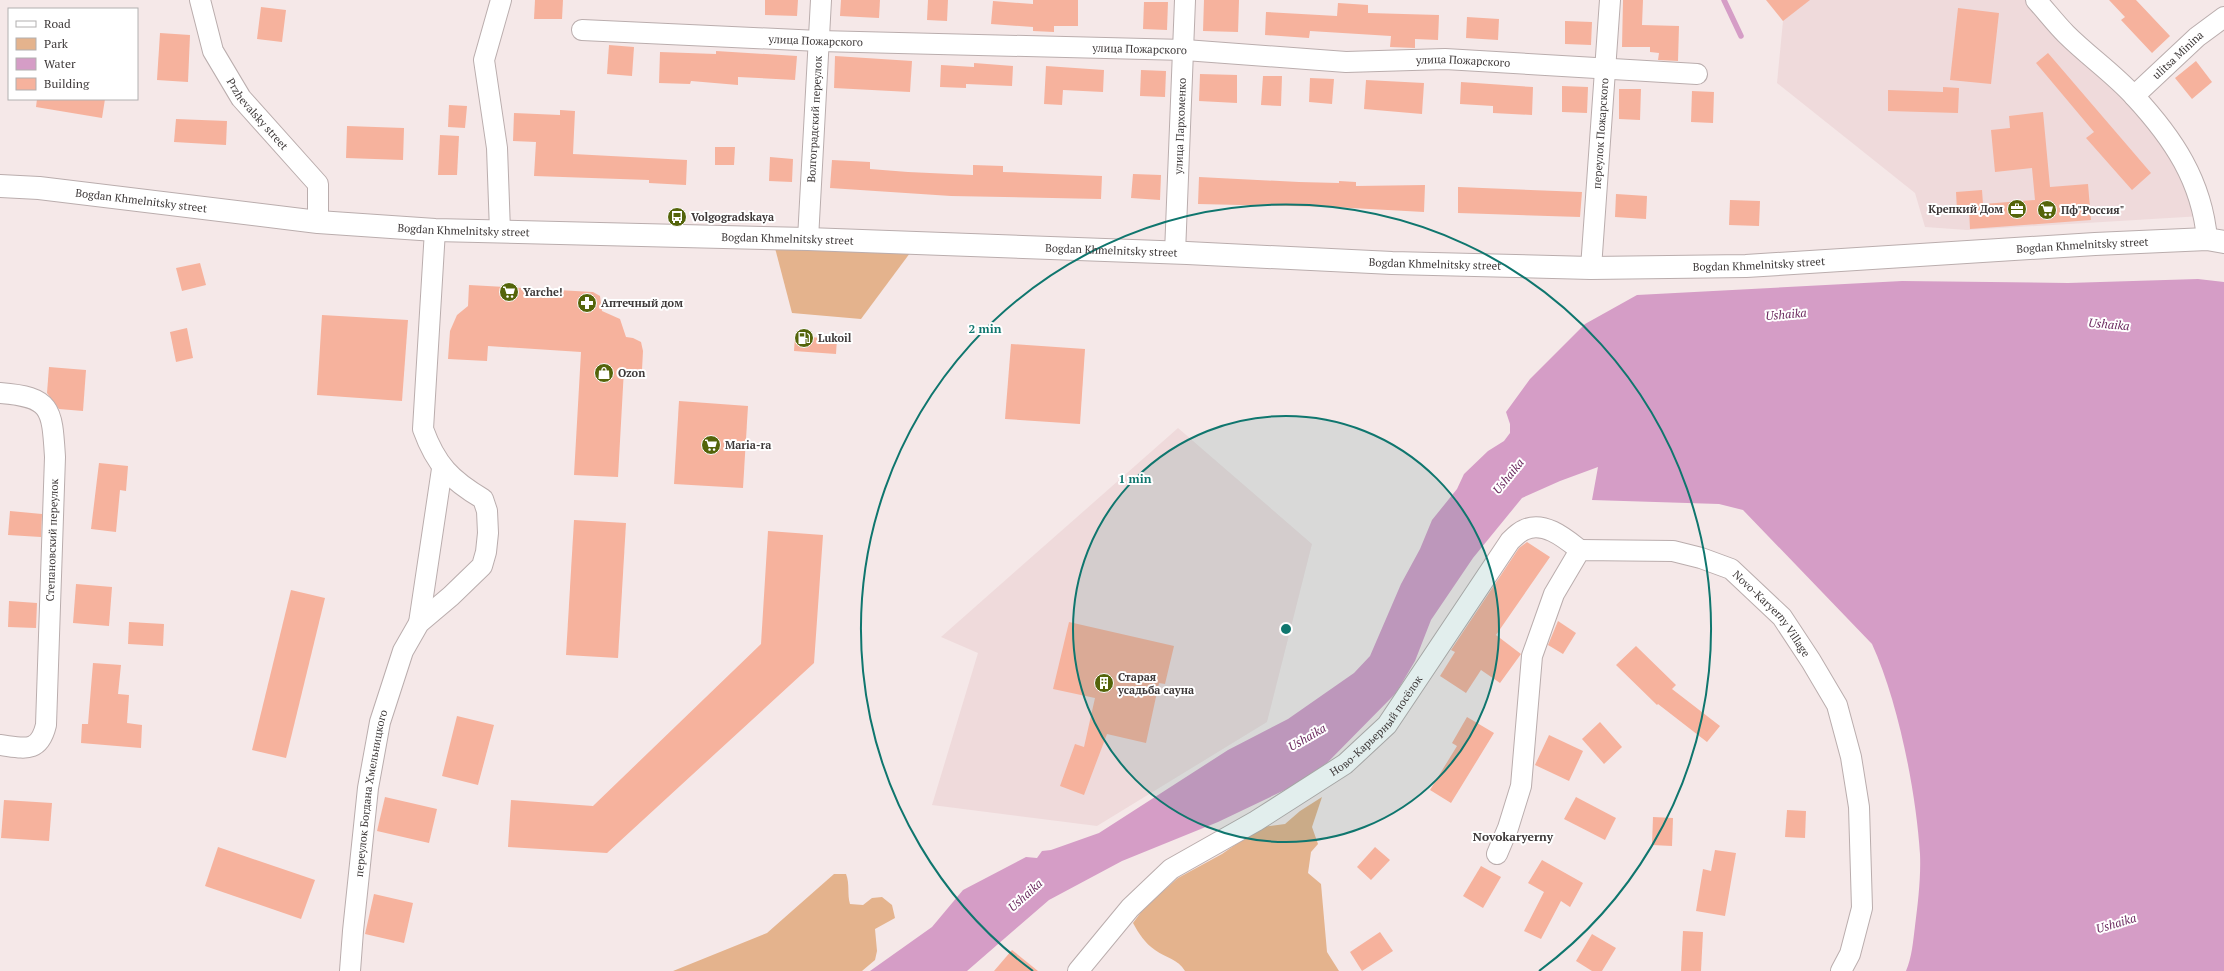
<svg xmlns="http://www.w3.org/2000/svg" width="2224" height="971" viewBox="0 0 2224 971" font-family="'PT Serif',serif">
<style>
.built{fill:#efdadb}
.green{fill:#e4b38d}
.water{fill:#d59dc6}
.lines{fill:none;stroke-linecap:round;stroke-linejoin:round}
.stream{stroke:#d59dc6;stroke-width:5.5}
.building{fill:#f6b29d}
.minor-casing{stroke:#baadad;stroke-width:22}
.tertiary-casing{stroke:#baadad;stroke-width:24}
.minor{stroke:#fff;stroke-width:20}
.tertiary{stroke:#fff;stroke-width:22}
.ring{fill:none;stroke:#0f766e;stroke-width:2}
.labels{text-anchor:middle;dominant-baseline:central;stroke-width:4;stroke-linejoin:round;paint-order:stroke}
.street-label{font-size:11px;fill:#3e3939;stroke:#fff}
.poi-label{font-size:11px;font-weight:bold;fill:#3e3939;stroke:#fff;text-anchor:start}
.water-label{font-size:12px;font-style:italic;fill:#6b295e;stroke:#fff}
.neighbourhood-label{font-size:12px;font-weight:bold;fill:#3e3939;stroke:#fff}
.centre{fill:#0f766e;stroke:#fff;stroke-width:2}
.ring-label{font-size:12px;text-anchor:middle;font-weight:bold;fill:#0f766e;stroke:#fff;stroke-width:4;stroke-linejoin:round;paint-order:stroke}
</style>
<rect width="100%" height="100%" fill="#f5e8e8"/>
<g class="built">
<polygon points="1768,0 2030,0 2127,100 2175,153 2202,216 1967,230 1925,227 1915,193 1777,83 1783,21"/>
<polygon points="1178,428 1312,544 1267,722 1097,826 932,805 978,653 941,637"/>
</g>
<g class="green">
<polygon points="775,248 910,253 861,319 792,313"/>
<path d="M1322,797L1312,827L1318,844L1311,852L1308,873L1321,884L1327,952L1339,971H1185C1178,959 1166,958 1155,950C1145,943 1139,934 1133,923L1144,908L1178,878L1222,854L1261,827L1285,824L1300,811Z"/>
<path d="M834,874H846C850,884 847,894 850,904L863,905L872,898L882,897L892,905L895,918L875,929L877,951L875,960L862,971H673L767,933Z"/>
</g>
<path class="water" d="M2198,279L2224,282V971H1906C1912,957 1913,942 1915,926C1918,903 1921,877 1920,854C1916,791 1898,701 1872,644L1743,510L1719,504L1592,500L1598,467L1560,481L1522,498L1473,558L1431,620L1415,661L1396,693L1327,763L1289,788L1218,822L1122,861L1049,900L967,971H870L932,927L963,890L1026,857L1037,858L1042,851L1051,850L1099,833L1228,750L1288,719L1354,673L1370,656L1401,584L1420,549L1432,520L1457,489L1464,474L1488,451L1504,441L1510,433V424L1506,412L1530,379L1585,324L1637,295L1902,281L2068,283Z"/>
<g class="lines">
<polyline class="stream" points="1724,0 1741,36"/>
</g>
<g class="building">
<polygon points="535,0 563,0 562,19 534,19"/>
<polygon points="765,0 798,0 797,16 765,15"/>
<polygon points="841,0 880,0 879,18 840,16"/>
<polygon points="928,0 948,0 947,21 927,20"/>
<polygon points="1033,0 1078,0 1078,26 1054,26 1054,32 1033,31 1033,27 991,24 993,1 1033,4"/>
<polygon points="1204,0 1239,0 1238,32 1203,31"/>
<polygon points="1623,0 1643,0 1642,25 1679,26 1678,61 1658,60 1659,53 1650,52 1650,47 1622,47"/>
<polygon points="1766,0 1810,0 1783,21"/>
<polygon points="2109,0 2136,0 2170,36 2152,53 2121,20 2125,17"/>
<polygon points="1144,2 1168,2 1167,30 1143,29"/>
<polygon points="1338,3 1368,5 1368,13 1439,15 1438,40 1415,39 1415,48 1390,47 1391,36 1310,31 1309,38 1265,35 1266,12 1337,16"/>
<polygon points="261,7 286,10 282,42 257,39"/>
<polygon points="1958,8 1999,13 1991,84 1950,80"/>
<polygon points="1467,17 1499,19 1498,40 1466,38"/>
<polygon points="1565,21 1592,22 1591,45 1565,44"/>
<polygon points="160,33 190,35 188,82 157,80"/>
<polygon points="609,45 634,47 632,76 607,74"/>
<polygon points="716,51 797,56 795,80 738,77 738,85 691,81 690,84 659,83 660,52 716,54"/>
<polygon points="2048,53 2151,173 2132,190 2086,138 2094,132 2036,63"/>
<polygon points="835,56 912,61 910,92 834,88"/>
<polygon points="2196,61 2212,82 2192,99 2175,78"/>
<polygon points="974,63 1013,66 1012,86 966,84 966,88 940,87 941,65 974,67"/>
<polygon points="1046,66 1104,70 1103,92 1063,90 1062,105 1044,104"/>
<polygon points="1141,70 1166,71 1165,97 1140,96"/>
<polygon points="1200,74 1237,75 1237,103 1199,101"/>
<polygon points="1263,76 1282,76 1281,106 1261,105"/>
<polygon points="1310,78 1334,79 1332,104 1309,102"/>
<polygon points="1366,80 1424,83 1422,114 1364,109"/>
<polygon points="1461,82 1533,87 1532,115 1493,113 1493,106 1460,104"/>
<polygon points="1562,86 1588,87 1587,113 1562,112"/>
<polygon points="1943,87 1959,88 1958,113 1888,111 1888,90 1943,92"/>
<polygon points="1619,89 1641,89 1640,120 1619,119"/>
<polygon points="1692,91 1714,92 1713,123 1691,122"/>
<polygon points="37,99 105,99 102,118 36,107"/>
<polygon points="449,105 467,106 465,128 448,127"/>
<polygon points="560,110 575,111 573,154 687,160 686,185 649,183 649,180 534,176 536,142 513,141 514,113 560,115"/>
<polygon points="2043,112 2050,187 2088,184 2091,220 1970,229 1969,209 1957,210 1956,192 1982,190 1983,204 2035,200 2032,168 1995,172 1991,130 2010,128 2009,116"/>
<polygon points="176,119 227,121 226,145 174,142"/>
<polygon points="347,126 404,128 403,160 346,158"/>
<polygon points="440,135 459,136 457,175 438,175"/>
<polygon points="715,147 735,147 734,165 715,165"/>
<polygon points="770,157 793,159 792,182 769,181"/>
<polygon points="832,160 870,162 870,169 908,172 973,175 973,165 1003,166 1003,172 1102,176 1101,199 951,196 830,188"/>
<polygon points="1133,174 1161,175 1160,200 1131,198"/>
<polygon points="1199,177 1299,182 1339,183 1339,181 1356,182 1356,186 1425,185 1424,212 1333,207 1198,204"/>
<polygon points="1458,187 1582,192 1580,217 1458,213"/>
<polygon points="1616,194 1647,196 1646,219 1615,217"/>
<polygon points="1730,200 1760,201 1759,226 1729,225"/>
<polygon points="200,263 206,285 182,291 176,268"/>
<polygon points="469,285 593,292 600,296 602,311 620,319 626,337 633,338 641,342 643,351 642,370 624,369 618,477 574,475 581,352 488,346 487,361 448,359 450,331 457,315 468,306"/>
<polygon points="322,315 408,320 402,401 317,395"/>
<polygon points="187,328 193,358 176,362 170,332"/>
<polygon points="795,336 837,339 836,354 794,351"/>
<polygon points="1011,344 1085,349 1080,424 1005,419"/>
<polygon points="49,367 86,370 83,411 59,409 47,393"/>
<polygon points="679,401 748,406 743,488 674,484"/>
<polygon points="99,463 128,466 126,491 120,490 116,532 91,529"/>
<polygon points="10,511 42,514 41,537 8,535"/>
<polygon points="574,520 626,523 618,658 566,655"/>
<polygon points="768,531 823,535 814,663 607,853 508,847 511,800 593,806 761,644"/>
<polygon points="1527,542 1550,557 1496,635 1521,654 1500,683 1481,670 1466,693 1440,676 1455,652 1451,650 1519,548"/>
<polygon points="76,584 112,587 109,626 73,623"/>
<polygon points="291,590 325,598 286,758 252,750"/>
<polygon points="9,601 37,603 36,628 8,627"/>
<polygon points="1558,621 1576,633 1563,654 1548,645"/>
<polygon points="129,622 164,624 163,646 128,644"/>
<polygon points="1069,622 1174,646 1165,684 1159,683 1146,743 1107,734 1084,795 1060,786 1075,744 1084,747 1095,698 1053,689"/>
<polygon points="1636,646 1676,685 1672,689 1720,726 1707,742 1658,704 1657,705 1616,665"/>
<polygon points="93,663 121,665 118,694 129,695 127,723 142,725 141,748 81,743 82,724 88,724"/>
<polygon points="457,716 494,725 478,785 442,776"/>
<polygon points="1467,717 1494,733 1451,803 1430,790 1457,746 1452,743"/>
<polygon points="1600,722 1622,747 1604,764 1582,739"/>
<polygon points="1549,735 1583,751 1569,781 1535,765"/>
<polygon points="385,797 437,809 429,843 377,831"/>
<polygon points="1576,797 1616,818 1605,840 1564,819"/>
<polygon points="4,800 52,803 49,841 1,838"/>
<polygon points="1787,810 1806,811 1805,838 1785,837"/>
<polygon points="1653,817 1673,818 1672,846 1652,845"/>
<polygon points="218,847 315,880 301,919 205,886"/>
<polygon points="1375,847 1390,860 1371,880 1357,867"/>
<polygon points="1715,850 1736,853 1725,916 1696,911 1703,869 1711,871"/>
<polygon points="1542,860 1583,883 1570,907 1561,901 1541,939 1524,931 1544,892 1528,883"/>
<polygon points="1481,866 1501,877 1483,908 1463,896"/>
<polygon points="374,894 413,903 404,943 365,934"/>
<polygon points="1683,931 1703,932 1701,971 1681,971"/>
<polygon points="1380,932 1393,951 1362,971 1350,952"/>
<polygon points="1592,934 1616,948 1602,971 1592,971 1576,961"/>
<polygon points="1012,950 1038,971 994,971"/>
</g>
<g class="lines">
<defs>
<g id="minor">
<path id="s1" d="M200,0L213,51L241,98L318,184V222"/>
<path d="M2036,0C2046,11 2056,24 2066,34C2088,56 2113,73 2134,96C2173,138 2202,181 2207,239"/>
<path id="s2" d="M582,30L819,41L1185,50L1346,62L1445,59L1697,74"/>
<path id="s3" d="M2134,96L2197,37L2224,17"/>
<polyline points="500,231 497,148 484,60 501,0"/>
<path id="s4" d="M808,239L821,0"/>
<path id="s5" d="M1175,253L1185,0"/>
<path id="s6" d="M1591,268L1610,0"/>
<path d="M0,393C52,397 52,409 55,457L46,725C39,754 24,748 0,745"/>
<polyline points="419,623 442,469"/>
<path id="s7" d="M1497,854L1508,828L1521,786L1532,656L1554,594L1580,550L1673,551L1701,558L1731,569L1782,617L1811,661L1837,705L1851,757L1859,807L1862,908L1850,954L1841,971"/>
<path id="s8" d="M350,971L353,931L368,788L380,722L403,651L419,623L451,596L482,566L486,552L488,533L487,511L483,499C451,480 436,465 423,429L435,230"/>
<path id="s9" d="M1078,971L1130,908L1171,869L1256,821L1345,764L1387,725L1510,541C1514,537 1519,532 1524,530C1544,520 1566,539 1580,550"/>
</g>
<g id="tertiary">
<path id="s10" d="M0,186L39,188L318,222L435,230L808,239L1187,253L1392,263L1591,268L1746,266L2095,244L2207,239L2224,242"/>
</g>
</defs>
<use href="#minor" class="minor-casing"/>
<use href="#tertiary" class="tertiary-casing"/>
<use href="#minor" class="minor"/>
<use href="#tertiary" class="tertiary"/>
</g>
<circle cx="1286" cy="629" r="213" fill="#0f766e" fill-opacity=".12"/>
<g class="ring">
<circle cx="1286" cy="629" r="213"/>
<path d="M1033 971A425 425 0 1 1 1539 971"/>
</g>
<defs>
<symbol id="office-disc" viewBox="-11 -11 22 22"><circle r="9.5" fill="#54640a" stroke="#fff"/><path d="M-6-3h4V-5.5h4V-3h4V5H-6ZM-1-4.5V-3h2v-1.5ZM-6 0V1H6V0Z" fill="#fff"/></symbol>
<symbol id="supermarket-disc" viewBox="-11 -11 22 22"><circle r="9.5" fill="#54640a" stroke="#fff"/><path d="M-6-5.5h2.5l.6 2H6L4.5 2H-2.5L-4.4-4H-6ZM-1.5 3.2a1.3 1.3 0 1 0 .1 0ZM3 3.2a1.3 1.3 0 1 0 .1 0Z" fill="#fff"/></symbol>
<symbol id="bus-disc" viewBox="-11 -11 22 22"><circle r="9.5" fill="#54640a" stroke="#fff"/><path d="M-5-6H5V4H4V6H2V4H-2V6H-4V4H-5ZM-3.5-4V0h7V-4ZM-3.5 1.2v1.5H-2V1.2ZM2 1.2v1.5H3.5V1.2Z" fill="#fff"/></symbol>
<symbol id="pharmacy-disc" viewBox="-11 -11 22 22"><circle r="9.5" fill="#54640a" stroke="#fff"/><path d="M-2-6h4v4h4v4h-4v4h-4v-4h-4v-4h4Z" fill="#fff"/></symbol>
<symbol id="fuel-disc" viewBox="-11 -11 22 22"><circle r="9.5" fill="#54640a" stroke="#fff"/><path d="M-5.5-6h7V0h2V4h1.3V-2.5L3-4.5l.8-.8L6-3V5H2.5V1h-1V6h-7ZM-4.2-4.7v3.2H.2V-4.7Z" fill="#fff"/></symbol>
<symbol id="shop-disc" viewBox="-11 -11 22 22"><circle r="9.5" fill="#54640a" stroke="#fff"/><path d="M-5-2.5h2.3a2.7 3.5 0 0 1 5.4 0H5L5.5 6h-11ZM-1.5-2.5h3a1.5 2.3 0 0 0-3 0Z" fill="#fff"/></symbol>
<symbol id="building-disc" viewBox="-11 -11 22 22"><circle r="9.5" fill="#54640a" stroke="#fff"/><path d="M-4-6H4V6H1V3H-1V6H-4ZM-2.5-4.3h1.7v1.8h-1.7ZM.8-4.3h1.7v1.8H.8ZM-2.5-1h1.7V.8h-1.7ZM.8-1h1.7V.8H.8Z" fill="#fff"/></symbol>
</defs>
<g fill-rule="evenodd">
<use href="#office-disc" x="2006" y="198" width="22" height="22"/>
<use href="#supermarket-disc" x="2036" y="199" width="22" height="22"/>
<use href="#bus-disc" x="666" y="206" width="22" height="22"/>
<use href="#supermarket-disc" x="498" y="281" width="22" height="22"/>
<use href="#pharmacy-disc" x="576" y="292" width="22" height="22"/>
<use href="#fuel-disc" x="793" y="327" width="22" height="22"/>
<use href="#shop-disc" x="593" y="362" width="22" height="22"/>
<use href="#supermarket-disc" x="700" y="434" width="22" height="22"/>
<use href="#building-disc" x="1093" y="672" width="22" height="22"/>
</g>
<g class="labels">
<g class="street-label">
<text stroke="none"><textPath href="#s2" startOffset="234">улица Пожарского</textPath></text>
<text stroke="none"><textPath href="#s2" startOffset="558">улица Пожарского</textPath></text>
<text stroke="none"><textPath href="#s3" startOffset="60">ulitsa Minina</textPath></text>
<text stroke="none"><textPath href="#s2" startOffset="882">улица Пожарского</textPath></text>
<text stroke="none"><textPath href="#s1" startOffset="130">Przhevalsky street</textPath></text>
<text stroke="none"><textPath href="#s4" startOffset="120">Волгоградский переулок</textPath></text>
<text stroke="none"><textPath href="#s5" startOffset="127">улица Пархоменко</textPath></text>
<text stroke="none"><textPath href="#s6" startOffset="135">переулок Пожарского</textPath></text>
<text stroke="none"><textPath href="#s10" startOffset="142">Bogdan Khmelnitsky street</textPath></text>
<text stroke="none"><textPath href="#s10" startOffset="466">Bogdan Khmelnitsky street</textPath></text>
<text stroke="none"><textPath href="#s10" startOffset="790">Bogdan Khmelnitsky street</textPath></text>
<text stroke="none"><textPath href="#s10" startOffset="2086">Bogdan Khmelnitsky street</textPath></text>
<text stroke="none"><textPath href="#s10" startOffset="1114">Bogdan Khmelnitsky street</textPath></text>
<text stroke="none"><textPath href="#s10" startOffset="1438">Bogdan Khmelnitsky street</textPath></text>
<text stroke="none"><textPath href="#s10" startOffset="1762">Bogdan Khmelnitsky street</textPath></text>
<text transform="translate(52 540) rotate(-88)">Степановский переулок</text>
<text stroke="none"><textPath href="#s7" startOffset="534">Novo-Karyerny Village</textPath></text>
<text stroke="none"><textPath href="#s9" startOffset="391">Ново-Карьерный посёлок</textPath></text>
<text stroke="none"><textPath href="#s8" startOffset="179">переулок Богдана Хмельницкого</textPath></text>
</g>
<g class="poi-label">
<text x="2003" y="209" text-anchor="end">Крепкий Дом</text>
<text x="2061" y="210">Пф"Россия"</text>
<text x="691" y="217">Volgogradskaya</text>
<text x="523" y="292">Yarche!</text>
<text x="601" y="303">Аптечный дом</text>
<text x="818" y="338">Lukoil</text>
<text x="618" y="373">Ozon</text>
<text x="725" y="445">Maria-ra</text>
<text x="1118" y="677">Старая<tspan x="1118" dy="13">усадьба сауна</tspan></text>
</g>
<g class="water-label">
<text transform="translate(1786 314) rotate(-5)">Ushaika</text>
<text transform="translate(2109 324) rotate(5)">Ushaika</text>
<text transform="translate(1508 476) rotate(-51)">Ushaika</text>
<text transform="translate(1307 737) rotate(-30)">Ushaika</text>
<text transform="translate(1025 895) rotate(-42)">Ushaika</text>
<text transform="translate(2116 923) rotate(-17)">Ushaika</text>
</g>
<g class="neighbourhood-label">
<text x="1513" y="836">Novokaryerny</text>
</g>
</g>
<circle cx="1286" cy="629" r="6" class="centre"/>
<g class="ring-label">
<text x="985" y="333">2 min</text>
<text x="1135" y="483">1 min</text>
</g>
<rect x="8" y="8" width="130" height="92" fill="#ffffff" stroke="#b2b0b0"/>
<rect x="16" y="21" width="20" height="6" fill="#ffffff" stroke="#b2b0b0"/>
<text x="44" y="28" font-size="12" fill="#3e3939">Road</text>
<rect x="16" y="38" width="20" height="12" fill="#e4b38d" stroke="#b2b0b0"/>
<text x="44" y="48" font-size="12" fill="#3e3939">Park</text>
<rect x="16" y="58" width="20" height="12" fill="#d59dc6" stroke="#b2b0b0"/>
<text x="44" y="68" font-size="12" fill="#3e3939">Water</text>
<rect x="16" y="78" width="20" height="12" fill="#f6b29d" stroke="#b2b0b0"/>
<text x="44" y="88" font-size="12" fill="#3e3939">Building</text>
</svg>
